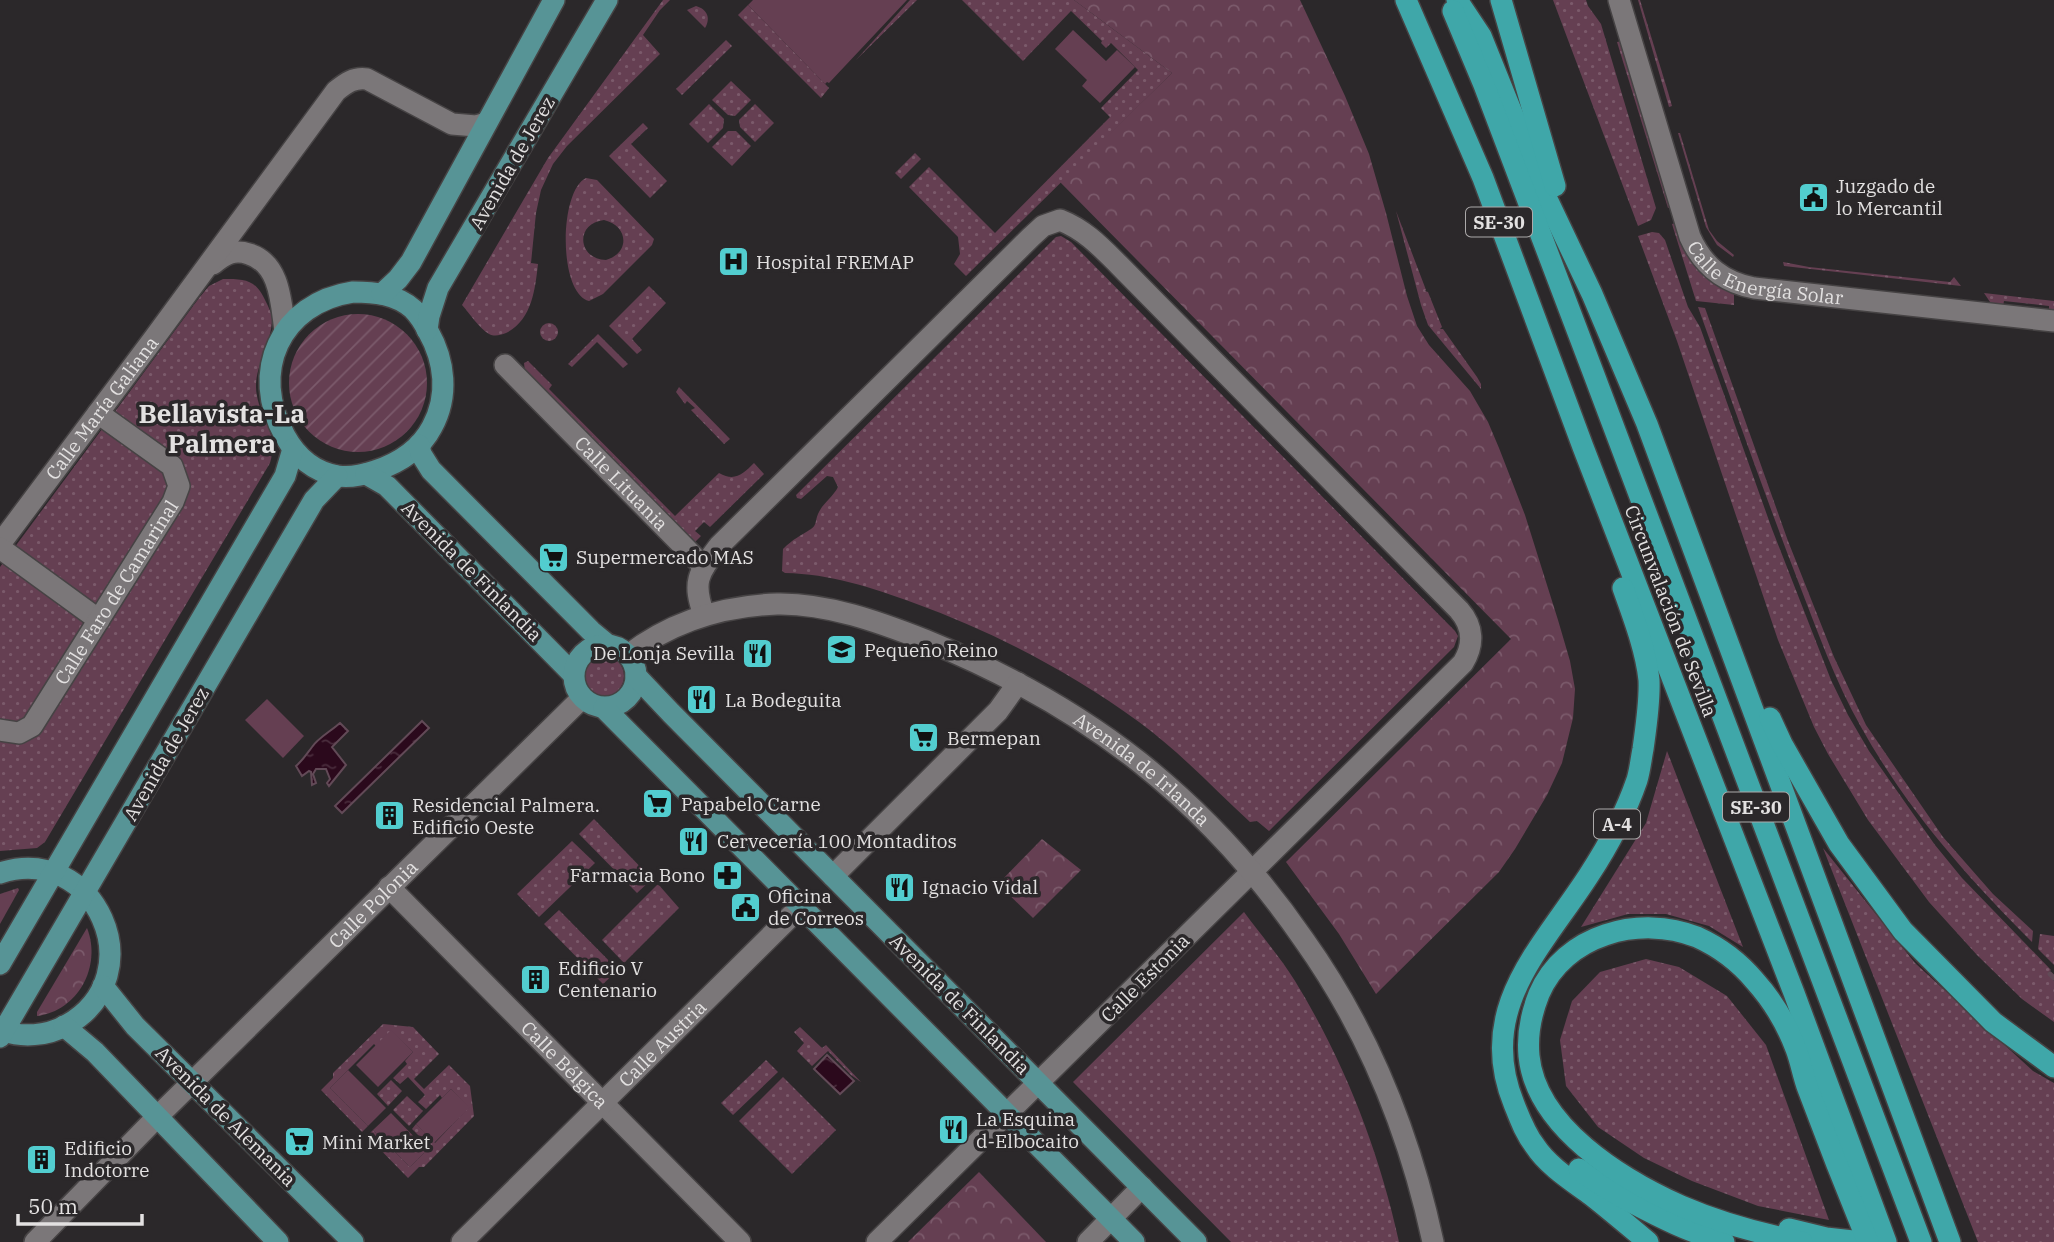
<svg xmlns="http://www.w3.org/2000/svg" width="2054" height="1242" viewBox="0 0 2054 1242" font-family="'IBM Plex Serif',serif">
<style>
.grass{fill:url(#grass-dots);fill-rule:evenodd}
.forest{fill:url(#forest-crowns)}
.garden{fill:url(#garden-furrows)}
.pitch{fill:#653f52}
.water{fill:url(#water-ripples);stroke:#624a57;stroke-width:2}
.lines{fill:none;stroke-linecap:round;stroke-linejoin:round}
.stream{stroke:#624a57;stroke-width:5}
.minor-casing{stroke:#464344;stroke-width:24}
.major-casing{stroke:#464344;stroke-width:24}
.highway-casing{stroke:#464344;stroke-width:24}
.minor{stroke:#7b7779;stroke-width:21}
.major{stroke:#579496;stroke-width:21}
.highway{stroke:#3fa7a9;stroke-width:21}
.labels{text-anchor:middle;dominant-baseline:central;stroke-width:7;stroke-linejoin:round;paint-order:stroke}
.shield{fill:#2b282a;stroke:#acaaaa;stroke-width:2}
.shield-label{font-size:18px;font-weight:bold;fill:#e3e1e1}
.street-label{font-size:19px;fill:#e3e1e1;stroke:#2b282a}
.poi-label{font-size:19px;fill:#e3e1e1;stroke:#2b282a;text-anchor:start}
.district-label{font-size:26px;font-weight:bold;fill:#e3e1e1;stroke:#2b282a}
</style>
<defs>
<pattern id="grass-dots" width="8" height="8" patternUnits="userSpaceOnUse" patternTransform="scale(1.75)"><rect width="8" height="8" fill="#653f52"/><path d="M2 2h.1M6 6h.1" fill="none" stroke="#7b5a6b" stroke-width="1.8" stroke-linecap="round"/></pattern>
<pattern id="forest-crowns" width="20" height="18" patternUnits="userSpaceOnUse" patternTransform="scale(1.75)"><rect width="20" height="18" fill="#653f52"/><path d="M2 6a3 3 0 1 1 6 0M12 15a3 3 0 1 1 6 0" fill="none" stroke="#7b5a6b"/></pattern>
<pattern id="garden-furrows" width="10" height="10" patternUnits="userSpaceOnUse" patternTransform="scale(1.75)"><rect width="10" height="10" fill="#653f52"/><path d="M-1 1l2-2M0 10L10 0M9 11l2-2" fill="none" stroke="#7b5a6b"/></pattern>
<pattern id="water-ripples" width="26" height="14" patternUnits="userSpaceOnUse" patternTransform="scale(1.75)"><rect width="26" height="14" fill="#2b091c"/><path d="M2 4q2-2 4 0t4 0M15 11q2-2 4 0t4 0" fill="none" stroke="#4a2d3d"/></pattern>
</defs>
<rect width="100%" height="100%" fill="#2b282a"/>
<g class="grass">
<path d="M663,0H670L660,10L643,35L660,54L567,146L553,164L541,190L536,213L531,263L538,264C535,290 532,320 506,333C500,335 495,337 489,334C479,328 470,314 462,305L548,158Z"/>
<polygon points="910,0 917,0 856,60"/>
<polygon points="962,0 1074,0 1172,73 966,276 954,264 960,254 958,237 909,187 929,167 995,233 1110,117 1101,108 1138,70 1111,43 1106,48 1101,43 1102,41 1071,11 1023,61"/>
<polygon points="1553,0 1586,0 1588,6 1601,24 1656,208 1651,220 1638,226"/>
<polygon points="1638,0 1640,0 1668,92 1672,106 1669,107"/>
<polygon points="748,5 829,88 821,98 738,15"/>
<path d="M696,6C707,9 711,18 705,28L687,10Z"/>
<polygon points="726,40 732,46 682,95 676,89"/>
<polygon points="1622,41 1671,207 1668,208 1617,42"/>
<polygon points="731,81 751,100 735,116 728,115 712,100"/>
<polygon points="709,104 724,119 723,128 708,143 689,124"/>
<polygon points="755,104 774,123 755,142 740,127 739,120"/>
<polygon points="643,123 648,128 631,144 667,181 650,198 609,156"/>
<polygon points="728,131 736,131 751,146 732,166 712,147"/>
<polygon points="1678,133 1680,133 1709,230 1717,241 1734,255 1733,257 1717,245 1706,227"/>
<polygon points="915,153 921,159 901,179 895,173"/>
<path d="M586,178L597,180L654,239L652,245L603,294L589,301C558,293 559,191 586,178ZM604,220C629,226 630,253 606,260C577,259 575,223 604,220Z"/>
<polygon points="1396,211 1426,290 1425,291 1428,292 1442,327 1440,329 1443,329 1477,377 1481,384 1481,389 1428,325 1421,305"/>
<path d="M1676,223C1689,259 1696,277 1734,294V305L1696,301L1672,224Z"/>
<polygon points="1652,232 1659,233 1665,240 1688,307 1700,327 1772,529 1831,680 1848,715 1869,751 1935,845 1962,878 2051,970 2048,973 2054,981 2054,1022 2022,999 1977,955 1929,902 1868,820 1828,754 1814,727 1778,640 1677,341 1638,236"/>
<path d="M1061,236L1071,242L1455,631L1458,636L1454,647L1269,831L1257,821L1250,822C1213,788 1180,752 1139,722C1070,672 994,632 914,603C871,587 830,574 785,573L782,571L783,549C793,539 800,536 811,529C817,525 815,521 818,514C822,504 833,497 838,487L833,477L827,476L801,499L797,498L796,495L1056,237Z"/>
<polygon points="1783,262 1809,267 1950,282 1954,277 1961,286 1784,266"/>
<path d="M223,279C245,279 256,279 266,302C268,306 271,312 272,317C273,344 251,369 257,396C262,423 279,432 270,463L45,842L37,848L0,851V567L199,298L209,286Z"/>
<polygon points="649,286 666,303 632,339 642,350 637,354 609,326"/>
<polygon points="1984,293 2054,301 2054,312 2049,311 2049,306 2004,301 2003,306 1992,305"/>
<path d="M1698,307L1705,308L1788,541L1834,657L1866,725L1943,837L1993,894L2033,931L2032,942C1967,877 1906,808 1861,727C1835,681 1817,630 1798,581C1763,490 1731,399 1698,307Z"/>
<circle cx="549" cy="332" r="9"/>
<polygon points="598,334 628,364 623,368 597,342 572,367 568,364"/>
<path d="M528,361L552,385L549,389L675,516L719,473C735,482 743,474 754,463L764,474L710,527L704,522L695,531L701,536L695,542L525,372L524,363Z"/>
<polygon points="679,387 730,439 724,444 691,410 695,408 687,401 685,404 676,392"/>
<circle cx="604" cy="676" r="20"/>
<polygon points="1667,751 1743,947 1709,926 1666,914 1628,914 1581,927 1646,823"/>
<polygon points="594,819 652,879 637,893 579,834"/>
<polygon points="572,841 595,863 539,917 517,894"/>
<polygon points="1823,848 1915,963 2033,1071 2054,1083 2054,1242 1978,1242"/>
<polygon points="658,884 679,908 624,963 602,940"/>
<polygon points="559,910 618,970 603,984 544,924"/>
<path d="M1244,912C1261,935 1280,957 1295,981C1344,1061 1379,1150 1399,1242H1231L1073,1082Z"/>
<polygon points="2040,934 2054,936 2054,965 2038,949"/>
<polygon points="1646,959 1679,967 1727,996 1766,1045 1829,1220 1758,1206 1692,1181 1644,1158 1598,1127 1566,1086 1560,1040 1572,1001 1600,972"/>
<polygon points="383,1024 413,1027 439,1054 414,1079 424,1089 449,1065 470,1086 474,1116 424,1167 419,1167 408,1178 367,1136 373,1130 410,1167 427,1150 418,1140 420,1137 412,1129 416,1124 435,1143 469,1107 451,1089 442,1098 440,1095 426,1109 418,1102 425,1095 408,1077 400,1084 393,1078 407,1064 405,1061 413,1052 391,1031 376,1046 374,1044 330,1088 368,1126 362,1132 321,1090 333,1078 333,1073"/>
<polygon points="800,1027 822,1048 826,1045 861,1082 851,1075 828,1051 812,1066 797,1051 804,1043 794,1032"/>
<polygon points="766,1060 778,1072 733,1115 721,1103"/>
<polygon points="783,1077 836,1130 792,1174 739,1121"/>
<polygon points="391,1080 402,1091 388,1106 377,1094"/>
<polygon points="407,1096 423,1111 409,1126 393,1110"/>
</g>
<g class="forest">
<polygon points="1074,0 1300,0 1345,96 1369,154 1386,213 1407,296 1417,326 1429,345 1470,391 1488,422 1499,448 1525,515 1558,620 1570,661 1575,689 1573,718 1562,763 1547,795 1515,849 1499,872 1376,994 1339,934 1286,862 1511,639 1060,182 1172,73"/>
<polygon points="1042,839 1081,870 1033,918 998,884"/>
<polygon points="18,888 19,890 0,924 0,894"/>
<path d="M87,928C102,966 78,1011 37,1016V1012Z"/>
<polygon points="979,1172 1046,1242 908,1242"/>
</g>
<circle class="garden" cx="358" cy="383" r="69"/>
<g class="pitch">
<polygon points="753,0 907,0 829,83 827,82 825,84 748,5"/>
<polygon points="1073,30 1106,61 1117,50 1135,67 1100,103 1082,86 1087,80 1055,49"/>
<polygon points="267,699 304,736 283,758 245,720"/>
<polygon points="391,1030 413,1052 378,1087 356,1065"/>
<polygon points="348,1070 386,1108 368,1126 330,1088"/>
<polygon points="451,1089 470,1107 434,1143 416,1124"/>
<polygon points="391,1113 427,1150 410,1167 373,1130"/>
</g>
<g class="water">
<polygon points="422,721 429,728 342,813 335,806"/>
<path d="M340,723L348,731L332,747L346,765L329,786L327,783L330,779L326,769H316L313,774L316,783L312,785L311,772L309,771L302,776L296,766C303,760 306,755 312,747C318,738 331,731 340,723Z"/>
<polygon points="827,1055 854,1081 840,1094 814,1069"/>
</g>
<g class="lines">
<polyline class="stream" points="2050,974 2054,978"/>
<defs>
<g id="minor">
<path id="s1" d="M1619,0L1690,237C1703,266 1723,282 1754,288L2054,321"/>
<path d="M213,264C225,254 234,249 249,254C281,264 281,304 285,331"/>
<path id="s2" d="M505,365L704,567"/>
<path id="s3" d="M0,544L155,337L336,91C346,83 354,77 367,79L452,124L476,126L486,123"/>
<polyline points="0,548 99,620"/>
<path d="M704,615C692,581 698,574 719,546L1031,237L1043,226L1060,220C1085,230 1100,246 1119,265L1459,610C1474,627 1474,645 1463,663L877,1242"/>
<path id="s4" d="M628,655C671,622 723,606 777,604C827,603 879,622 925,640C1001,671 1073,710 1138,761C1201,811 1258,873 1304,940C1368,1030 1410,1135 1433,1242"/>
<path id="s5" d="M0,730L19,733L32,726L173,502L179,486L172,466L98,413"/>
<polyline points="833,876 998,711 1018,683"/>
<path id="s6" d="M389,887L740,1242"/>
<path id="s7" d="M35,1242L157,1117L582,698"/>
<path id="s8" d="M462,1242L802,905"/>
<polyline points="1088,1242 1142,1187"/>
</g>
<g id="major">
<path d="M353,292C374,292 396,294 413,309C419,315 424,323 428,331C445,361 449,396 432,427C420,450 399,463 375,471C363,475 350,478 338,476C314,472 296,456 285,436C249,372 280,303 353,292Z"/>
<polyline points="382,294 398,279 411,262 554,0"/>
<polyline points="427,330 429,316 438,288 607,0"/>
<polyline points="419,445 421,454 431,470 591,631 608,645"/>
<polyline points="366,474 387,486 573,674"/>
<circle cx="605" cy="676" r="31"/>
<polyline points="636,676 671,713 1196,1242"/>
<polyline points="604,708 1134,1242"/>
<path d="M0,873C95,842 155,975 67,1025C47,1036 22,1038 0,1030"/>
<polyline points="0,964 285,476 293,449"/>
<polyline points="103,986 135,1026 353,1242"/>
<polyline points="64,1026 95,1052 278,1242"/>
<polyline points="0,1037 314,500 337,476"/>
</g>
<g id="highway">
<polyline points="1406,0 1483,178 1583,447 1794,993 1886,1242"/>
<polyline points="1457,0 1481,36 1546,197 1592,294 1647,424 1950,1242"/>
<polyline points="1501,0 1555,186"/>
<polyline points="1453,11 1484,85 1593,372 1921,1242"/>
<path d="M1623,588C1633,616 1646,650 1649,680C1650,702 1646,727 1643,749C1641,759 1640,770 1637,780C1626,812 1608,846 1589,875C1542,948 1475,1009 1514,1104C1520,1119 1525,1133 1535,1146C1548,1166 1572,1181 1591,1195C1610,1210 1629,1226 1648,1242"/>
<polyline points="1770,718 1782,744 1839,844 1903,931 1993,1022 2054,1067"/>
<path d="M1579,1169C1594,1182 1612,1191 1629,1201C1661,1218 1689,1232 1724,1242"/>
<polyline points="1789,1229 1826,1238 1862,1242"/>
<path d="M1802,1242C1761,1234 1718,1222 1681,1206C1621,1179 1536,1127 1529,1056C1527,1035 1531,1014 1539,994C1564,935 1639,914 1697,937C1719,947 1740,963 1755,981C1772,1000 1787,1025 1796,1049C1801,1062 1803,1076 1808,1089C1827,1140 1847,1191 1868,1242"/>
</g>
</defs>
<use href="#minor" class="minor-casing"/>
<use href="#major" class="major-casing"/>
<use href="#highway" class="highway-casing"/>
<use href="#minor" class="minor"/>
<use href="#major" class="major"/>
<use href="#highway" class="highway"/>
</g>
<defs>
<symbol id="civic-square" viewBox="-11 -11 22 22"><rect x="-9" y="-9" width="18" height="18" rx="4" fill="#52cdcf" stroke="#2b282a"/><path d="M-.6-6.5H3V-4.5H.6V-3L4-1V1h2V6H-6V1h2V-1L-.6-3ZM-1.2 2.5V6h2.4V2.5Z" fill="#111"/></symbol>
<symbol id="hospital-square" viewBox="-11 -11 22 22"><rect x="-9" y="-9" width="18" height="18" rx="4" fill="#52cdcf" stroke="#2b282a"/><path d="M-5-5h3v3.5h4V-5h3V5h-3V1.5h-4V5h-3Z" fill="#111"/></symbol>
<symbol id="supermarket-square" viewBox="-11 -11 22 22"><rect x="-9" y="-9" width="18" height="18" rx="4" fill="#52cdcf" stroke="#2b282a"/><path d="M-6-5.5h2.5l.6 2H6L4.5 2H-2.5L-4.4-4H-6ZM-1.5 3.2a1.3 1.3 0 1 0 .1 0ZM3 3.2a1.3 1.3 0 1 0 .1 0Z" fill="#111"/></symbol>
<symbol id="school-square" viewBox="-11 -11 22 22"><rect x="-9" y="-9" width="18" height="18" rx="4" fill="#52cdcf" stroke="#2b282a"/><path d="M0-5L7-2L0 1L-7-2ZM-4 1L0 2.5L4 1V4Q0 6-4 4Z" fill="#111"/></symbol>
<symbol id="restaurant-square" viewBox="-11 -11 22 22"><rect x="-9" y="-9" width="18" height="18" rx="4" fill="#52cdcf" stroke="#2b282a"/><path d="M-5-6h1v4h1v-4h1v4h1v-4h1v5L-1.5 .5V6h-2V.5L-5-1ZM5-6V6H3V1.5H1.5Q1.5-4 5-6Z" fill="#111"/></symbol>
<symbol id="building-square" viewBox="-11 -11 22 22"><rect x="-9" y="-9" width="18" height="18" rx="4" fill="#52cdcf" stroke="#2b282a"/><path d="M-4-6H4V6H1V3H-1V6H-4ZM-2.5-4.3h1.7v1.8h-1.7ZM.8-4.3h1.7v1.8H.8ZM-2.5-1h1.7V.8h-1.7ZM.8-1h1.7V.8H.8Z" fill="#111"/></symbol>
<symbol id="pharmacy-square" viewBox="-11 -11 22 22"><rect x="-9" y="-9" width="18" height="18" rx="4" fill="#52cdcf" stroke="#2b282a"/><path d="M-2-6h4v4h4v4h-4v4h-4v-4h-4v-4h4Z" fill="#111"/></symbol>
</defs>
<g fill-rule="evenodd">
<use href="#civic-square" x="1796" y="180" width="35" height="35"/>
<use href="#hospital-square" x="716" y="244" width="35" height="35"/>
<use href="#supermarket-square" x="536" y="540" width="35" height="35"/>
<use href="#school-square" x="824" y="632" width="35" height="35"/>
<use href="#restaurant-square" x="740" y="636" width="35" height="35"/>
<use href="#restaurant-square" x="684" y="682" width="35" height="35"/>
<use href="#supermarket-square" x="906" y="720" width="35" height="35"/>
<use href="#supermarket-square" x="640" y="786" width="35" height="35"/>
<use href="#building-square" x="372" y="798" width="35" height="35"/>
<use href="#restaurant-square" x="676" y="824" width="35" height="35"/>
<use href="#pharmacy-square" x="710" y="858" width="35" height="35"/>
<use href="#restaurant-square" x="882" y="870" width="35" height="35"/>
<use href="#civic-square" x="728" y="890" width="35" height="35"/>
<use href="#building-square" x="518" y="962" width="35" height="35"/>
<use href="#restaurant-square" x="936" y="1112" width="35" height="35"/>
<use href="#supermarket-square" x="282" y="1124" width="35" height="35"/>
<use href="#building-square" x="24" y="1142" width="35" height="35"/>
</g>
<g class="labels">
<g class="shield">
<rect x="1466" y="207.5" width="66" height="29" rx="5"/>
<rect x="1723" y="792.5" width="66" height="29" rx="5"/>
<rect x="1594" y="809.5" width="46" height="29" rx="5"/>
</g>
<g class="shield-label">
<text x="1499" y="222">SE-30</text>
<text x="1756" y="807">SE-30</text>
<text x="1617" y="824">A-4</text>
</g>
<g class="street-label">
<text transform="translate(512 163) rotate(-60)">Avenida de Jerez</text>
<text stroke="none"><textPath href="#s1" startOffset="338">Calle Energía Solar</textPath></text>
<text stroke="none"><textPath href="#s3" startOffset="170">Calle María Galiana</textPath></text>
<text stroke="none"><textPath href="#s2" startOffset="166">Calle Lituania</textPath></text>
<text transform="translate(472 571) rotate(45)">Avenida de Finlandia</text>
<text stroke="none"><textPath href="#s5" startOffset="192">Calle Faro de Camarinal</textPath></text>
<text transform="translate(1671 611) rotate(69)">Circunvalación de Sevilla</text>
<text transform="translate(166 754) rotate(-60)">Avenida de Jerez</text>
<text stroke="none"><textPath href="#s4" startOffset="567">Avenida de Irlanda</textPath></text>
<text stroke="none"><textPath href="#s7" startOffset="478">Calle Polonia</textPath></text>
<text transform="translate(1145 978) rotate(-45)">Calle Estonia</text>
<text transform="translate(960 1004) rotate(45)">Avenida de Finlandia</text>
<text stroke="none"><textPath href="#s8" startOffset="282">Calle Austria</textPath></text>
<text stroke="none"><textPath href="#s6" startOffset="250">Calle Bélgica</textPath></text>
<text transform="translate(226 1116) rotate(45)">Avenida de Alemania</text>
</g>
<g class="poi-label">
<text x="1836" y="186">Juzgado de<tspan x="1836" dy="22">lo Mercantil</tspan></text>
<text x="756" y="262">Hospital FREMAP</text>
<text x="576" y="557">Supermercado MAS</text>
<text x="864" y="650">Pequeño Reino</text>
<text x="735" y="653" text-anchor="end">De Lonja Sevilla</text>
<text x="725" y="700">La Bodeguita</text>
<text x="947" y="738">Bermepan</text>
<text x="681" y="804">Papabelo Carne</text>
<text x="412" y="805">Residencial Palmera.<tspan x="412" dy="22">Edificio Oeste</tspan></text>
<text x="717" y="841">Cervecería 100 Montaditos</text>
<text x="705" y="875" text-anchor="end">Farmacia Bono</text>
<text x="922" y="887">Ignacio Vidal</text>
<text x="768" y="896">Oficina<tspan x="768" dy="22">de Correos</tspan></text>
<text x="558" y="968">Edificio V<tspan x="558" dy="22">Centenario</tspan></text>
<text x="976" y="1119">La Esquina<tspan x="976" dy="22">d-Elbocaito</tspan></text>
<text x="322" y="1142">Mini Market</text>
<text x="64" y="1148">Edificio<tspan x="64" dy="22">Indotorre</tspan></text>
</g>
<g class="district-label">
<text x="222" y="413">Bellavista-La<tspan x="222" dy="30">Palmera</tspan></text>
</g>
</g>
<path d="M18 1214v10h124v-10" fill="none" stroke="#e3e1e1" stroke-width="3.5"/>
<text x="28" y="1214" font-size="21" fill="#e3e1e1" stroke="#2b282a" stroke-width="5" paint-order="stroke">50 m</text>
</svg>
